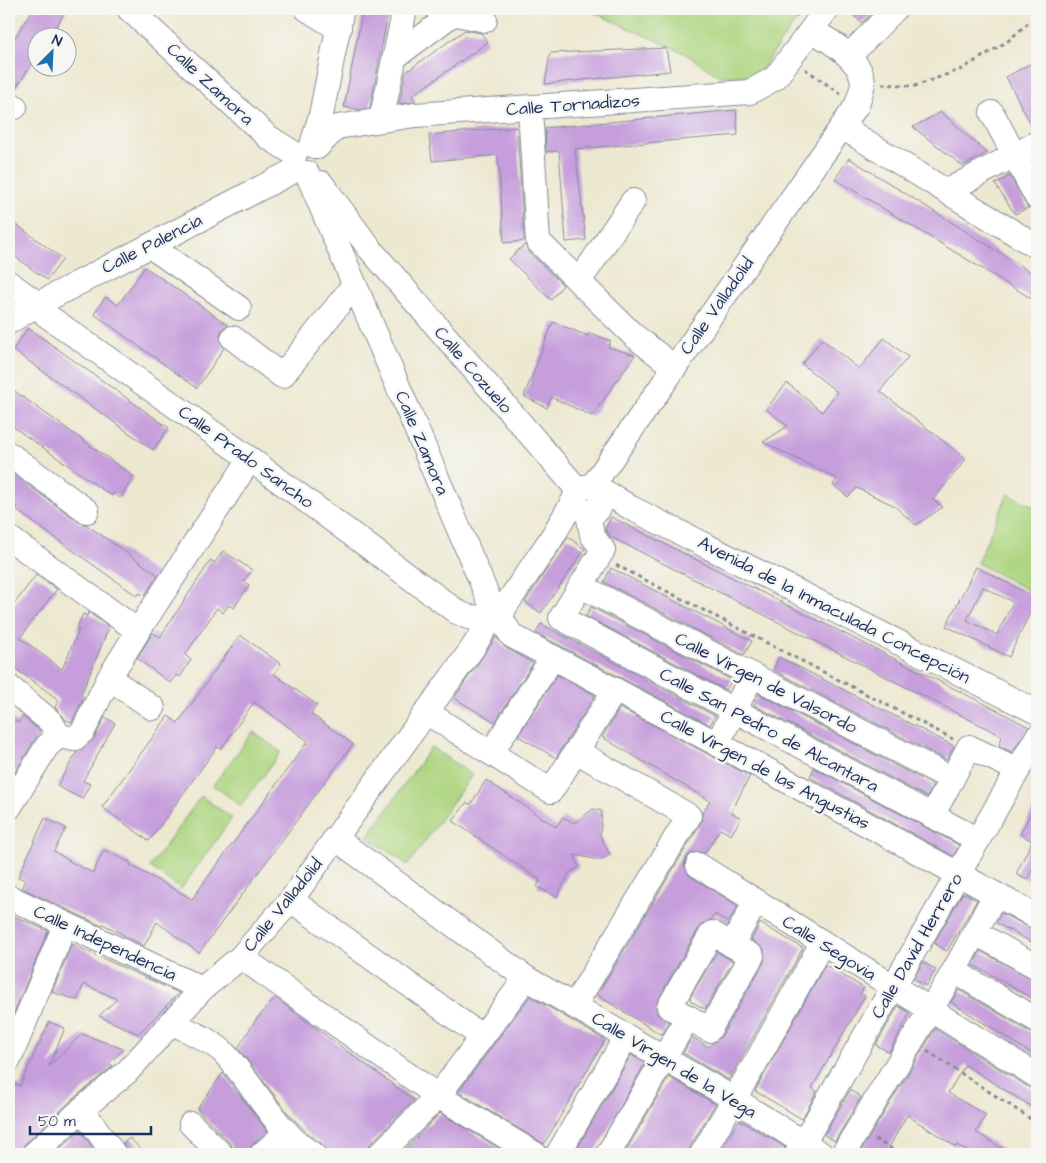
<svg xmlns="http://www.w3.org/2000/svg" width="1046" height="1163" viewBox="0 0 1046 1163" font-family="'Architects Daughter',sans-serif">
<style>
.green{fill:#aed681;stroke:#648270}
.building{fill:#c69edc;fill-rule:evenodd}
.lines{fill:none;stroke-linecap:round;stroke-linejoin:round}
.minor-casing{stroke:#848c97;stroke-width:26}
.path{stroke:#848c97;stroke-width:3;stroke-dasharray:4 4;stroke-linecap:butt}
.minor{stroke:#fff;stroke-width:24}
.labels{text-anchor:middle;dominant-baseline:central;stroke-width:5;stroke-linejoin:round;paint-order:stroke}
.street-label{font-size:18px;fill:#1b2f5e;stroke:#f6f6f2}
</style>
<rect width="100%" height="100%" fill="#f6f6f2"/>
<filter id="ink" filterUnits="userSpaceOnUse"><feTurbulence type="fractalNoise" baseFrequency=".02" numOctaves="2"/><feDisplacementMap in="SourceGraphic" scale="10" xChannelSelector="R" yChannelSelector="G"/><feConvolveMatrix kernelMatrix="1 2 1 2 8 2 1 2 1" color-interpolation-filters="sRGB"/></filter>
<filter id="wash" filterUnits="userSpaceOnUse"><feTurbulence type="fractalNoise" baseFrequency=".0096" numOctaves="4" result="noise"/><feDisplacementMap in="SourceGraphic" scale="20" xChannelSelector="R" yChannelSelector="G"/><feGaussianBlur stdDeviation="1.12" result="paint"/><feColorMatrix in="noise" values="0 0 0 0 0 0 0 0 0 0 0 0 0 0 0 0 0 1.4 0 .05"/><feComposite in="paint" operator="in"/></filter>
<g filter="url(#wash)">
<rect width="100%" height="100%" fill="#ede8d0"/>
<g class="green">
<polygon points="586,9 804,9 757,76 719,76 684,53"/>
<polygon points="1008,494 1037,508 1037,595 977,563"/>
<polygon points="253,732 281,752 241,806 213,785"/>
<polygon points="431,747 472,775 408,865 367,837"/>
<polygon points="201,796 232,818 181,889 150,867"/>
</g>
<g id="blocks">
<g class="building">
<polygon points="33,9 67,9 49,38 38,38 38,54 14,91 9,89 9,47"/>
<polygon points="363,9 389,9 370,108 360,110 344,107"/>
<polygon points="846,9 876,9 862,23"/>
<polygon points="465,30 481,33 488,42 412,96 416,101 399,104 406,72"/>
<polygon points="666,48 670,71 545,84 550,53"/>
<polygon points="1030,64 1037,79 1037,129 1034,130 1006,77"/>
<polygon points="736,110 738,135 575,149 586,240 566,242 559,151 546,152 545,128"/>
<polygon points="941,112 987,153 963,166 913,127"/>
<polygon points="517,127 524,241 504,243 498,155 432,161 429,135"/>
<polygon points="849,158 1037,276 1037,302 835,179"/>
<polygon points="1010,176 1028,208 1015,214 995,184"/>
<polygon points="9,219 63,259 47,280 9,252"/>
<polygon points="525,244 528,251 563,285 551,300 509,259"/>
<polygon points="145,267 228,325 222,329 220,336 224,348 197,388 94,314 105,297 118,305"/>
<polygon points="553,322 588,336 590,333 611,341 608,347 635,355 592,416 551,397 547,408 524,396"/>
<polygon points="28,328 169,428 153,450 13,350"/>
<polygon points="884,338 908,357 880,391 966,459 933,500 943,507 916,525 893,505 857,488 848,497 833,485 837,479 763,442 788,426 766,409 787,383 822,412 837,392 802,364 822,339 859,369"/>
<polygon points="9,387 134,477 120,498 114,493 112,496 9,424"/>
<polygon points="9,471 79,522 87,525 158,575 144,596 139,593 137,596 16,510 18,507 9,500"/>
<polygon points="611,517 991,707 1029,727 1012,752 999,746 1002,736 611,537 605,529"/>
<polygon points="568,537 585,549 541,613 525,602"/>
<polygon points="223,551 252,570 244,581 249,585 234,608 229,605 223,613 217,608 185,655 191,660 180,677 176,675 170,683 137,658 153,633 160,637 211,560 215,563"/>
<path d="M976,567L1037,598L1009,657L946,626ZM983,587L1013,602L997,635L967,620Z"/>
<polygon points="611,568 752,641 744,655 604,582"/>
<polygon points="36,575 57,589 20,638 62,669 79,630 76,630 83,614 87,616 88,612 109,627 81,695 84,697 72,722 66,720 55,707 59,700 9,664 9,611"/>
<polygon points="591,607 732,680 726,690 586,616"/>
<polygon points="541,624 715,716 710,725 536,633"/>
<polygon points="240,635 281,664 274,674 317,705 311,714 353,744 199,953 157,922 144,946 103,924 102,926 22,888 26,880 18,877 45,818 66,828 54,851 71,862 93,873 104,850 131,863 130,865 192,899 308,741 254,702 221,749 217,747 149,841 102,807 168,716 178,723"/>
<polygon points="496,637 506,648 533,663 495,722 454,698"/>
<polygon points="779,657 954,746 946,760 773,670"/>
<polygon points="557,675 595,695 556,758 518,736"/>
<polygon points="759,694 933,785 927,797 754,705"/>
<polygon points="620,708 750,776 731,812 741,818 731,835 720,829 705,853 692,853 686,858 684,865 690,876 738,906 728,923 715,914 712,919 700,926 657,1001 657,1014 669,1022 662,1035 597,995 701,823 702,813 710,801 602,737"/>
<polygon points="9,716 18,723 22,716 40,731 9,782"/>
<polygon points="105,717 115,723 83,781 90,784 82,799 57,786 77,752 95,737"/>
<polygon points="814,768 959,845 953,856 810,777"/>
<polygon points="486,780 556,827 563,817 574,823 593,809 602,811 600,835 610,855 600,860 574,855 579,867 569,873 557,897 537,887 540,880 453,821 466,803 471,804"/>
<polygon points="1037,801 1037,870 1033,867 1027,880 1016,874 1032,841 1020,834"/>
<polygon points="963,893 977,900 947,951 934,943"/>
<polygon points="1001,913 1037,931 1037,945 996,923"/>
<polygon points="9,914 48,931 9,1025"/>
<polygon points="760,923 803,948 729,1080 683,1053 692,1037 708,1047 721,1037 764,962 764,949 751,940"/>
<polygon points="72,944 89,952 179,993 138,1034 99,1016 117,999 84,984 77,1000 52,992"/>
<polygon points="980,951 1037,981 1037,1001 973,965"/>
<polygon points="717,952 733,961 705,1009 691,1001 690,998"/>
<polygon points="923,962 936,970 926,986 914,979"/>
<polygon points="825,965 864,988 860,993 865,996 812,1088 817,1091 802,1119 755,1091"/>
<polygon points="959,990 1030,1032 1037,1034 1037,1057 951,1002"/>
<polygon points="530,996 605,1040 544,1144 458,1092"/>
<polygon points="275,998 414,1100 370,1144 367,1154 327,1154 321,1143 309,1135 288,1113 238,1048 255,1021"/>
<polygon points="898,1006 910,1013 889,1052 876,1045"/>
<polygon points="49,1022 65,1028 49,1066 82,1034 124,1049 109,1063 113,1066 73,1099 25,1144 21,1154 9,1154 9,1090 12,1083 20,1086"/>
<polygon points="935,1029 1030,1088 1037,1090 1037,1110 965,1065 948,1093 986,1115 976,1132 1011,1154 972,1154 957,1145 956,1147 907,1115 892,1142 887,1154 859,1154"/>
<polygon points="631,1055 645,1063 594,1154 574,1154"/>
<polygon points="223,1073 267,1131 253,1144 249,1154 234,1154 231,1144 197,1109"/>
<polygon points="669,1077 715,1104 690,1147 688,1154 624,1154"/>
<polygon points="850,1090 861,1097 835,1141 824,1135"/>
<polygon points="440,1113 507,1153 509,1154 401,1154"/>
<polygon points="739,1120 785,1147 783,1154 718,1154"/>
<polygon points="80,1130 97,1154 54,1154"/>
<polygon points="130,1138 145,1154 127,1154 123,1143"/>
</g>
</g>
</g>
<g filter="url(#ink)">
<use href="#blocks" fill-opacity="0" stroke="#848c97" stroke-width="1"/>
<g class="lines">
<defs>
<g id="minor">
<polyline points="129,9 268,137 295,154"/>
<polyline points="307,9 339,29"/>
<polyline points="438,10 485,20"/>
<polyline points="849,56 895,9"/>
<polyline points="395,57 454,13"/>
<polyline points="9,103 15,107"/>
<polyline points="530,108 538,241 633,335 674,367"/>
<polyline points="992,113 1037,198"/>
<polyline points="381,120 405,9"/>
<polyline points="842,127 1037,247"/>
<polyline points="312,145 321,115 342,9"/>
<polyline points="317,147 337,127 415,115 750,92 775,78 827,9"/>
<polyline points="307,173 490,602"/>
<polyline points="321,183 370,249 578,490"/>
<polyline points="947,191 1037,143"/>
<polyline points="150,246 239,308"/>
<polyline points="580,280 633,201"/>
<polyline points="9,283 38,304 46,315 250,459 457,612 468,617 488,618"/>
<polyline points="9,322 38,304 297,169"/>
<polyline points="233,338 282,376 354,285"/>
<polyline points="9,454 87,511"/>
<path d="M593,485L857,105C858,99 863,89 863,82C861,60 830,40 812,31"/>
<path d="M600,491L602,502L598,510L588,513L577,507L574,500C579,469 617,500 631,508L1037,712"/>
<polyline points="588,513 592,535 603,550 561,618 978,840"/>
<polyline points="9,538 138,631"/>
<polyline points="581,586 952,779"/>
<polyline points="486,615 493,620 502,616 504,608 551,539 574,500"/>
<polyline points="500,618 512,636 769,771 1037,917"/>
<polyline points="109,678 153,708"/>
<polyline points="9,687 51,722 59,736"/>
<polyline points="426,712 551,791 615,690"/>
<polyline points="717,744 752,676"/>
<polyline points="491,753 553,657"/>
<polyline points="9,808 47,746 59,736 74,739 83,731 109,678 138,631 250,459"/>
<polyline points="932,816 969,747 1018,770"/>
<polyline points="335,838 526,978 734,1099 821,1154"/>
<polyline points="698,865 1037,1076"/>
<polyline points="9,897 202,989"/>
<polyline points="291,900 481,1036"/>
<polyline points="976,933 1037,967"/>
<polyline points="241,957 438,1096 535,1154"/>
<polyline points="954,971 1037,1020"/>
<polyline points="574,1006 689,816 576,751"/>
<polyline points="688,1017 669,1007 712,933 732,945"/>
<path d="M171,1022C186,1030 213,1041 224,1053C252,1082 279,1136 313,1154"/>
<polyline points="9,1060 65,925"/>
<polyline points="82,1109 114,1154"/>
<polyline points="191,1124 221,1154"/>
<polyline points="34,1154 82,1109 127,1072 202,989 241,957 291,900 472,649 491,619"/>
<polyline points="262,1154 287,1132"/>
<polyline points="380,1154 438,1096 526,978"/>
<polyline points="558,1154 626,1037"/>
<polyline points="608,1154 688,1017 709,1030 752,956 732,945 756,901"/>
<polyline points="702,1154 756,1062 822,943"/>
<polyline points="797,1154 1037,737"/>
<polyline points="843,1154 954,971 995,895"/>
</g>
</defs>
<use href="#minor" class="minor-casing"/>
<g class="path">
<polyline points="788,9 798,16"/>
<polyline points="805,69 841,94"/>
<polyline points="882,84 915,86 962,69 1008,41 1037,15"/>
<polyline points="616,565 953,739"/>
<polyline points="927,1051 1037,1123"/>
<polyline points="875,1139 900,1154"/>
</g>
<use href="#minor" class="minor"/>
</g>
</g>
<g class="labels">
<g class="street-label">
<text transform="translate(210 84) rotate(43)">Calle Zamora</text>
<text transform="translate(573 105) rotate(-4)">Calle Tornadizos</text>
<text transform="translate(152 244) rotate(-27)">Calle Palencia</text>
<text transform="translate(717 306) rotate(-55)">Calle Valladolid</text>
<text transform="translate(473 370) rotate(49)">Calle Cozuelo</text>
<text transform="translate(422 443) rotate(67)">Calle Zamora</text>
<text transform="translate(246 457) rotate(36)">Calle Prado Sancho</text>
<text transform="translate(834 610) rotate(27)">Avenida de la Inmaculada Concepción</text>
<text transform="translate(766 683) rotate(27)">Calle Virgen de Valsordo</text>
<text transform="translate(769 730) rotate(28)">Calle San Pedro de Alcantara</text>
<text transform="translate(765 770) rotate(28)">Calle Virgen de las Angustias</text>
<text transform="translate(283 905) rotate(-51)">Calle Valladolid</text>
<text transform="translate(105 943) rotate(25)">Calle Independencia</text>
<text transform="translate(917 946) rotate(-60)">Calle David Herrero</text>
<text transform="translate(829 948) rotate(32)">Calle Segovia</text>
<text transform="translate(674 1065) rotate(31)">Calle Virgen de la Vega</text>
</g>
</g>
<rect width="1046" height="1163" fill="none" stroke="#f6f6f2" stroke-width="30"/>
<g transform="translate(52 52) rotate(24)"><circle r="24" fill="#f6f6f2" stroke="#9ea6b7"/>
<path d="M0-4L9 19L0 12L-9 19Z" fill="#1f6fb2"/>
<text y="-8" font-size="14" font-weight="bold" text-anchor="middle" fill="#1b2f5e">N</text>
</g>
<path d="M30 1126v8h121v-8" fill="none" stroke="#1b2f5e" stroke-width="2.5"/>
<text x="38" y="1126" font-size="15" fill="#1b2f5e" stroke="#f6f6f2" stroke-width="4" paint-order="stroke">50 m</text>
</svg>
